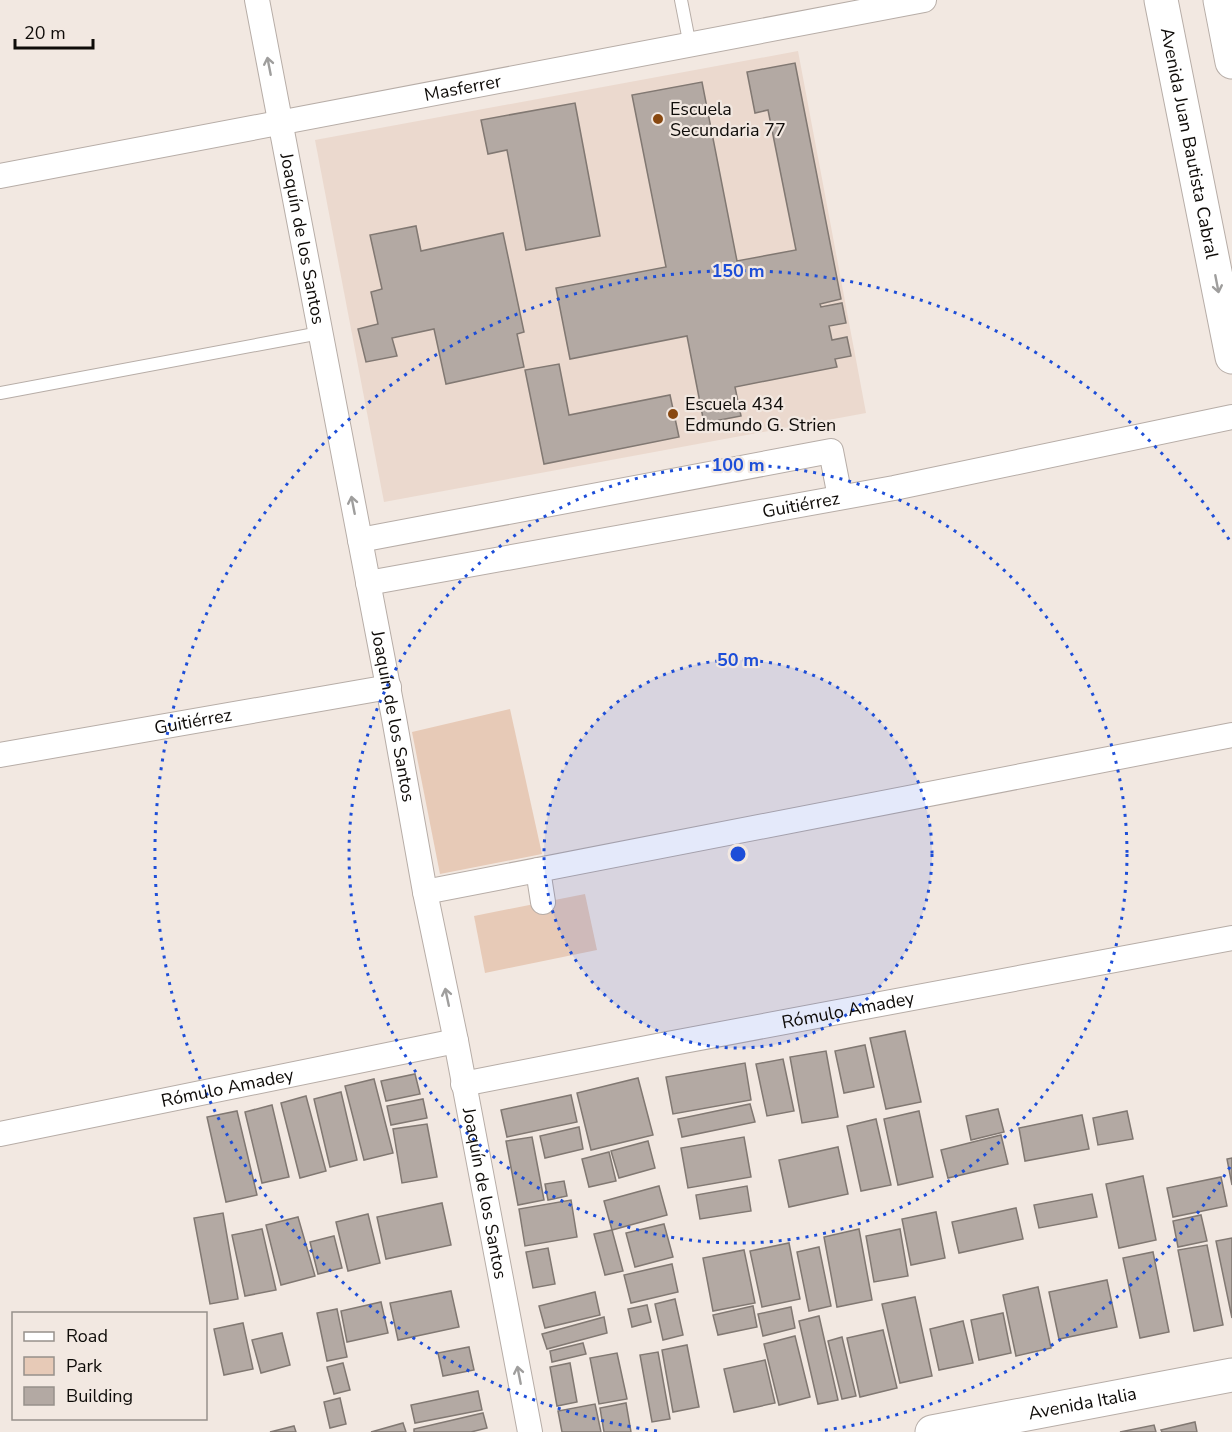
<svg xmlns="http://www.w3.org/2000/svg" width="1232" height="1432" viewBox="0 0 1232 1432" font-family="'Nunito Sans',sans-serif">
<style>
.built{fill:#ebd9ce}
.green{fill:#e7cab7}
.building{fill:#b3a9a3;stroke:#817872;stroke-width:1.5}
.lines{fill:none;stroke-linecap:round;stroke-linejoin:round}
.service-casing{stroke:#b7ada7;stroke-width:14}
.minor-casing{stroke:#b7ada7;stroke-width:26}
.secondary-casing{stroke:#b7ada7;stroke-width:35}
.service{stroke:#fff;stroke-width:12}
.minor{stroke:#fff;stroke-width:24}
.secondary{stroke:#fff;stroke-width:33}
.oneway{stroke:#9f9e9d}
.ring{fill:none;stroke:#1d4ed8;stroke-width:3;stroke-dasharray:3 6}
.poi-dot{fill:#884810;stroke:#f2e8e1;stroke-width:2}
.labels{text-anchor:middle;dominant-baseline:central;stroke-width:4.5;stroke-linejoin:round;paint-order:stroke}
.street-label{font-size:18px;fill:#0f0c09;stroke:#f2e8e1}
.poi-label{font-size:18px;fill:#0f0c09;stroke:#f2e8e1;text-anchor:start}
.centre{fill:#1d4ed8;stroke:#f2e8e1;stroke-width:3}
.ring-label{font-size:18px;text-anchor:middle;font-weight:bold;fill:#1d4ed8;stroke:#f2e8e1;stroke-width:4.5;stroke-linejoin:round;paint-order:stroke}
</style>
<rect width="100%" height="100%" fill="#f2e8e1"/>
<polygon class="built" points="798,51 866,413 384,502 315,140"/>
<g class="green">
<polygon points="510,709 542,854 440,874 412,732"/>
<polygon points="585,894 597,950 485,973 474,916"/>
</g>
<g class="building">
<polygon points="795,63 841,299 820,304 821,307 842,303 846,323 829,326 832,340 847,337 851,356 835,359 837,367 735,387 741,416 704,423 687,336 570,359 556,288 666,267 632,95 702,82 737,261 796,250 768,110 755,113 747,72"/>
<polygon points="575,103 600,236 526,250 507,150 488,154 481,120"/>
<polygon points="416,226 421,251 503,233 524,332 517,334 524,367 446,384 434,329 392,338 397,356 366,362 358,329 378,324 371,292 382,289 370,235"/>
<polygon points="559,364 569,415 670,395 679,437 544,464 525,370"/>
<polygon points="905,1031 921,1102 886,1109 870,1038"/>
<polygon points="865,1045 874,1087 844,1093 835,1051"/>
<polygon points="826,1051 838,1117 802,1123 790,1057"/>
<polygon points="783,1059 794,1111 767,1116 756,1064"/>
<polygon points="745,1063 751,1100 673,1114 666,1077"/>
<polygon points="415,1074 420,1094 386,1101 381,1081"/>
<polygon points="638,1078 653,1135 591,1150 577,1093"/>
<polygon points="374,1079 393,1153 364,1160 345,1086"/>
<polygon points="341,1092 357,1160 330,1167 314,1099"/>
<polygon points="571,1095 577,1122 507,1137 501,1110"/>
<polygon points="306,1096 326,1171 300,1178 281,1103"/>
<polygon points="423,1099 427,1118 391,1125 387,1106"/>
<polygon points="750,1104 755,1122 682,1137 678,1119"/>
<polygon points="272,1105 289,1177 262,1183 245,1112"/>
<polygon points="998,1109 1004,1132 971,1140 966,1116"/>
<polygon points="237,1111 257,1195 226,1202 207,1117"/>
<polygon points="919,1111 933,1177 898,1185 884,1119"/>
<polygon points="1127,1111 1133,1139 1098,1145 1093,1118"/>
<polygon points="1082,1115 1089,1149 1025,1161 1019,1128"/>
<polygon points="876,1119 891,1185 861,1191 847,1126"/>
<polygon points="427,1124 437,1177 402,1183 393,1129"/>
<polygon points="579,1127 583,1149 545,1158 540,1136"/>
<polygon points="1001,1135 1008,1164 948,1178 941,1150"/>
<polygon points="532,1137 544,1200 518,1205 506,1141"/>
<polygon points="744,1137 751,1177 688,1188 681,1148"/>
<polygon points="648,1141 655,1168 619,1178 611,1151"/>
<polygon points="838,1147 848,1194 789,1207 779,1160"/>
<polygon points="609,1152 616,1181 589,1187 582,1159"/>
<polygon points="1232,1158 1232,1185 1227,1159"/>
<polygon points="1143,1176 1156,1240 1119,1248 1106,1184"/>
<polygon points="1221,1177 1227,1206 1173,1217 1167,1188"/>
<polygon points="564,1181 567,1196 548,1200 545,1184"/>
<polygon points="659,1186 667,1215 612,1230 604,1201"/>
<polygon points="747,1186 751,1211 700,1219 696,1195"/>
<polygon points="1092,1194 1097,1217 1039,1228 1034,1205"/>
<polygon points="571,1200 577,1237 525,1246 519,1209"/>
<polygon points="442,1203 451,1245 386,1259 377,1217"/>
<polygon points="1016,1208 1023,1239 959,1253 952,1222"/>
<polygon points="936,1212 945,1258 911,1265 902,1219"/>
<polygon points="223,1213 238,1299 210,1304 194,1218"/>
<polygon points="368,1214 380,1263 348,1271 336,1222"/>
<polygon points="1201,1215 1207,1241 1178,1247 1173,1221"/>
<polygon points="298,1217 315,1276 281,1285 266,1225"/>
<polygon points="664,1224 673,1257 635,1267 626,1233"/>
<polygon points="262,1229 276,1290 245,1296 232,1235"/>
<polygon points="859,1229 872,1300 837,1307 824,1237"/>
<polygon points="900,1229 908,1276 874,1282 866,1236"/>
<polygon points="612,1230 623,1271 605,1275 594,1234"/>
<polygon points="334,1236 342,1268 318,1274 310,1242"/>
<polygon points="1232,1238 1232,1318 1216,1241"/>
<polygon points="789,1243 800,1299 762,1307 750,1251"/>
<polygon points="1207,1245 1223,1325 1194,1331 1178,1250"/>
<polygon points="819,1247 831,1306 809,1311 797,1252"/>
<polygon points="548,1248 555,1284 533,1288 526,1252"/>
<polygon points="744,1250 755,1303 713,1311 703,1258"/>
<polygon points="1153,1252 1169,1332 1140,1338 1123,1258"/>
<polygon points="672,1264 678,1292 631,1303 624,1275"/>
<polygon points="1107,1280 1117,1327 1059,1339 1049,1292"/>
<polygon points="1038,1287 1051,1348 1016,1356 1003,1295"/>
<polygon points="451,1291 459,1327 398,1340 390,1303"/>
<polygon points="595,1292 600,1315 545,1328 539,1306"/>
<polygon points="915,1297 932,1376 900,1383 882,1304"/>
<polygon points="675,1299 683,1335 663,1340 655,1304"/>
<polygon points="381,1302 388,1333 347,1342 341,1311"/>
<polygon points="647,1305 651,1322 632,1327 628,1309"/>
<polygon points="753,1306 757,1327 718,1335 713,1315"/>
<polygon points="791,1307 795,1328 763,1336 758,1314"/>
<polygon points="337,1309 347,1357 327,1361 317,1313"/>
<polygon points="1003,1313 1011,1353 979,1360 971,1320"/>
<polygon points="819,1316 838,1400 818,1404 799,1321"/>
<polygon points="604,1317 607,1333 547,1349 542,1334"/>
<polygon points="963,1321 973,1363 939,1370 930,1329"/>
<polygon points="243,1323 253,1369 224,1375 214,1329"/>
<polygon points="883,1330 897,1388 860,1397 847,1338"/>
<polygon points="282,1333 290,1365 261,1373 252,1340"/>
<polygon points="795,1336 810,1397 779,1405 764,1344"/>
<polygon points="842,1337 856,1396 842,1399 828,1341"/>
<polygon points="583,1343 586,1354 552,1362 550,1351"/>
<polygon points="687,1345 699,1407 673,1412 662,1350"/>
<polygon points="469,1347 474,1370 443,1376 438,1353"/>
<polygon points="658,1352 670,1419 652,1422 640,1355"/>
<polygon points="617,1353 627,1399 599,1404 590,1358"/>
<polygon points="765,1360 775,1403 734,1412 724,1369"/>
<polygon points="343,1363 350,1390 334,1394 327,1367"/>
<polygon points="570,1363 577,1402 557,1406 550,1367"/>
<polygon points="478,1391 482,1410 415,1423 411,1405"/>
<polygon points="340,1398 346,1424 330,1428 324,1402"/>
<polygon points="626,1403 631,1432 604,1432 600,1408"/>
<polygon points="595,1404 601,1432 562,1432 558,1411"/>
<polygon points="483,1413 487,1428 471,1432 414,1432 414,1429"/>
<polygon points="1195,1422 1197,1432 1162,1432 1161,1430"/>
<polygon points="403,1423 406,1432 371,1432"/>
<polygon points="1154,1425 1156,1432 1120,1432"/>
<polygon points="294,1426 296,1432 270,1432"/>
</g>
<g class="lines">
<defs>
<g id="service">
<polyline points="681,0 690,46"/>
<polyline points="0,393 320,333"/>
</g>
<g id="minor">
<path id="s1" d="M257,0L394,718L425,892L456,1041L530,1432"/>
<path id="s2" d="M0,176L924,0"/>
<polyline points="360,540 831,451 840,497"/>
<path id="s3" d="M368,583L894,488L1232,417"/>
<path id="s4" d="M0,755L389,687"/>
<polyline points="538,870 543,902"/>
<polyline points="425,892 1232,735"/>
<path id="s5" d="M463,1084L657,1046L1232,938"/>
<path id="s6" d="M0,1134L456,1041"/>
</g>
<g id="secondary">
<path id="s7" d="M1161,0L1232,357"/>
<polyline points="1220,0 1232,62"/>
<path id="s8" d="M932,1432L1232,1375"/>
</g>
</defs>
<use href="#service" class="service-casing"/>
<use href="#minor" class="minor-casing"/>
<use href="#secondary" class="secondary-casing"/>
<use href="#service" class="service"/>
<use href="#minor" class="minor"/>
<use href="#secondary" class="secondary"/>
</g>
<defs><path id="oneway-shaft" d="M-6 0H5M1.5-3L5.5 0L1.5 3" fill="none" stroke-width="1.6" stroke-linecap="round" stroke-linejoin="round" transform="scale(1.5)"/></defs>
<g class="oneway">
<use href="#oneway-shaft" transform="translate(269 66) rotate(-101)"/>
<use href="#oneway-shaft" transform="translate(1217 284) rotate(79)"/>
<use href="#oneway-shaft" transform="translate(353 505) rotate(-101)"/>
<use href="#oneway-shaft" transform="translate(447 997) rotate(-102)"/>
<use href="#oneway-shaft" transform="translate(519 1375) rotate(-101)"/>
</g>
<circle cx="738" cy="854" r="194" fill="#1d4ed8" fill-opacity=".12"/>
<g class="ring">
<circle cx="738" cy="854" r="194"/>
<circle cx="738" cy="854" r="389"/>
<path d="M1230 1167A583 583 0 0 1 819 1431M657 1431A583 583 0 1 1 1230 541"/>
</g>
<g class="poi-dot">
<circle cx="658" cy="119" r="6"/>
<circle cx="673" cy="414" r="6"/>
</g>
<g class="labels">
<g class="street-label">
<text stroke="none"><textPath href="#s2" startOffset="471">Masferrer</textPath></text>
<text stroke="none"><textPath href="#s7" startOffset="146">Avenida Juan Bautista Cabral</textPath></text>
<text stroke="none"><textPath href="#s1" startOffset="243">Joaquín de los Santos</textPath></text>
<text stroke="none"><textPath href="#s3" startOffset="440">Guitiérrez</textPath></text>
<text stroke="none"><textPath href="#s1" startOffset="729">Joaquín de los Santos</textPath></text>
<text stroke="none"><textPath href="#s4" startOffset="196">Guitiérrez</textPath></text>
<text stroke="none"><textPath href="#s5" startOffset="392">Rómulo Amadey</textPath></text>
<text stroke="none"><textPath href="#s6" startOffset="232">Rómulo Amadey</textPath></text>
<text stroke="none"><textPath href="#s1" startOffset="1215">Joaquín de los Santos</textPath></text>
<text stroke="none"><textPath href="#s8" startOffset="153">Avenida Italia</textPath></text>
</g>
<g class="poi-label">
<text x="670" y="109">Escuela<tspan x="670" dy="21">Secundaria 77</tspan></text>
<text x="685" y="404">Escuela 434<tspan x="685" dy="21">Edmundo G. Strien</tspan></text>
</g>
</g>
<circle cx="738" cy="854" r="9" class="centre"/>
<g class="ring-label">
<text x="738" y="277">150 m</text>
<text x="738" y="471">100 m</text>
<text x="738" y="666">50 m</text>
</g>
<rect x="12" y="1312" width="195" height="108" fill="#f2e8e1" stroke="#97908b" stroke-width="1.5"/>
<rect x="24" y="1332" width="30" height="9" fill="#ffffff" stroke="#97908b" stroke-width="1.5"/>
<text x="66" y="1342" font-size="18" fill="#0f0c09">Road</text>
<rect x="24" y="1357" width="30" height="18" fill="#e7cab7" stroke="#97908b" stroke-width="1.5"/>
<text x="66" y="1372" font-size="18" fill="#0f0c09">Park</text>
<rect x="24" y="1387" width="30" height="18" fill="#b3a9a3" stroke="#97908b" stroke-width="1.5"/>
<text x="66" y="1402" font-size="18" fill="#0f0c09">Building</text>
<path d="M15 39v9h78v-9" fill="none" stroke="#0f0c09" stroke-width="3"/>
<text x="24" y="39" font-size="18" fill="#0f0c09" stroke="#f2e8e1" stroke-width="4.5" paint-order="stroke">20 m</text>
</svg>
